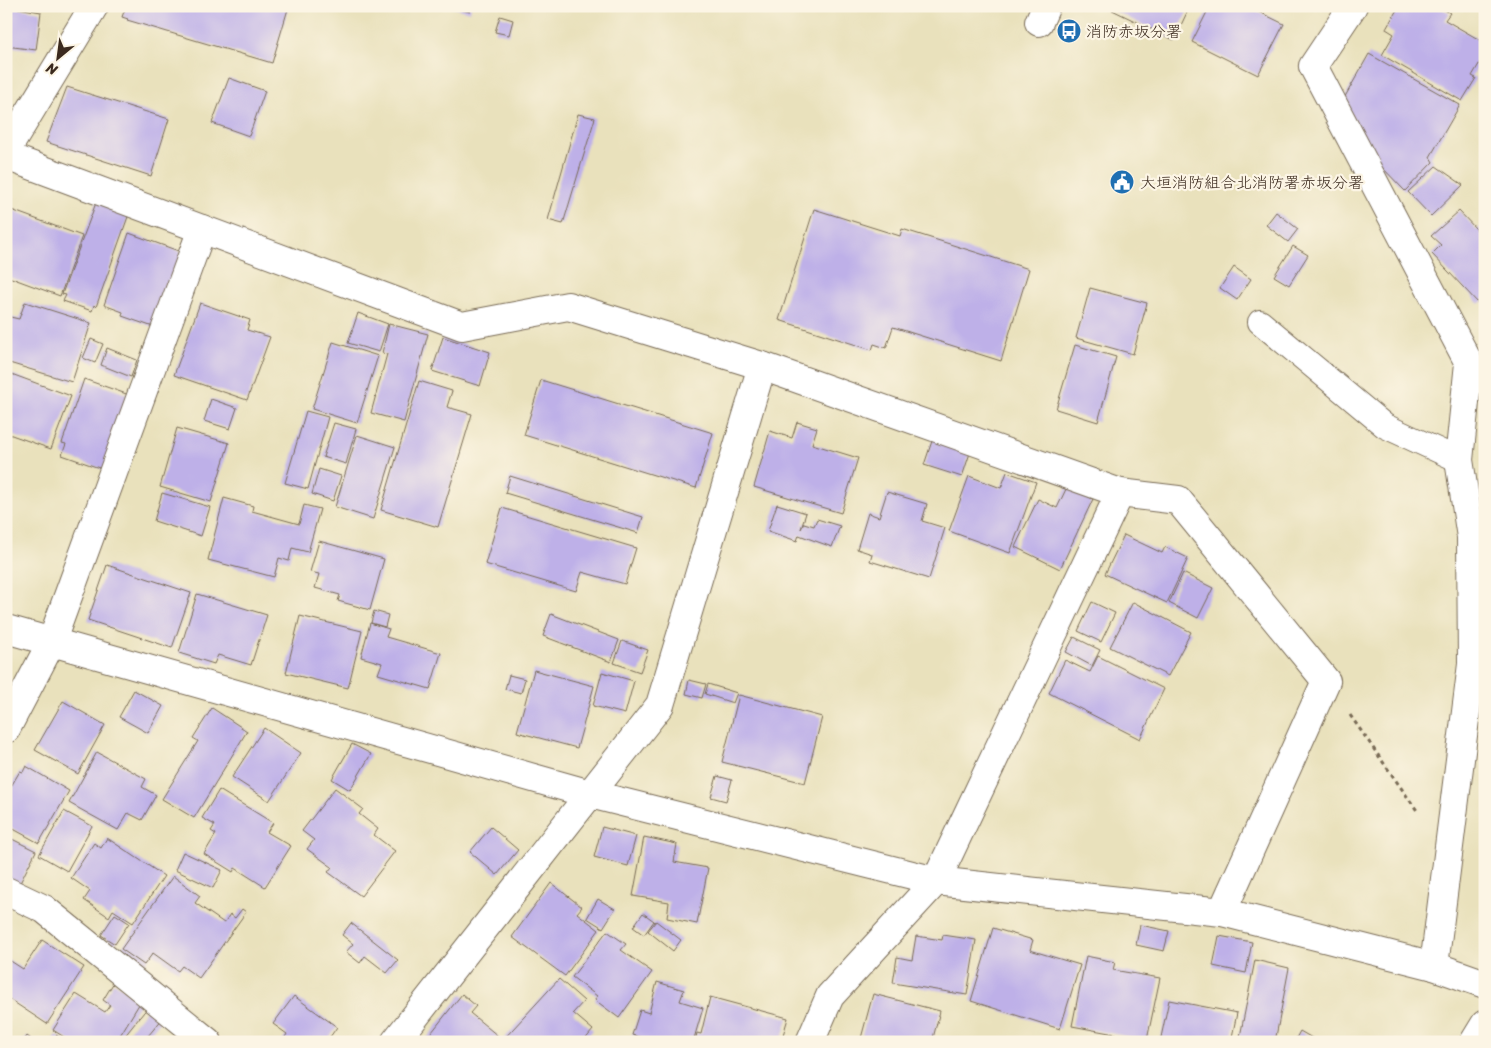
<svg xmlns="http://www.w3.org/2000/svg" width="1491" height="1048" viewBox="0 0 1491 1048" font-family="Sriracha,'Klee One',sans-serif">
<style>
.building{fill:#beb0e8}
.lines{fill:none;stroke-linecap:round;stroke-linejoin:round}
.lane-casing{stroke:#786a55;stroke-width:26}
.street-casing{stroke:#786a55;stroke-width:30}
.secondary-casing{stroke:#786a55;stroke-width:30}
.path{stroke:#786a55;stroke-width:3;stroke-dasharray:4 4;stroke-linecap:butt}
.lane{stroke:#fff;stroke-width:24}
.street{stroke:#fff;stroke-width:28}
.secondary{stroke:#fff;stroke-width:28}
.labels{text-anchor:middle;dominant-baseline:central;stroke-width:4.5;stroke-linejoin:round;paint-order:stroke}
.poi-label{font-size:16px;fill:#3b2a1e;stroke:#fcf5e5;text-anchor:start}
</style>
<rect width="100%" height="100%" fill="#fcf5e5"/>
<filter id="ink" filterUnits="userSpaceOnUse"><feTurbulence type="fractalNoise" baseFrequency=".02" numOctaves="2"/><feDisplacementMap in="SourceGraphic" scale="10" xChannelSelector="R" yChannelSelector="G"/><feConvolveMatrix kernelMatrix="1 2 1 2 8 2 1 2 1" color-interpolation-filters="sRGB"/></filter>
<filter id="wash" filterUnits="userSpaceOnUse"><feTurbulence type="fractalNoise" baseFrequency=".0096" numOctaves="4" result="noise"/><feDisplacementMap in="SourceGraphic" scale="20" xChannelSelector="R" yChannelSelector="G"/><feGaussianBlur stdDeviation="1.12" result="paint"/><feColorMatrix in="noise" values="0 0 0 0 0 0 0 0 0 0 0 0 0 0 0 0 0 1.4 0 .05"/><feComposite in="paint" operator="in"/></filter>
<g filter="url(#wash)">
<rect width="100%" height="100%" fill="#e9e1bc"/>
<g id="blocks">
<g class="building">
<polygon points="6,6 41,12 36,50 6,46"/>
<polygon points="126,6 284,6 283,9 288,9 272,63 127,20 128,19 122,17"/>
<polygon points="447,6 471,6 470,12"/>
<polygon points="1104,6 1190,6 1174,40"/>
<polygon points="1210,6 1247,6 1284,24 1258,75 1192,42"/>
<polygon points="1399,6 1438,6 1450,13 1445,20 1485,43 1485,54 1472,76 1476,78 1462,101 1382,55 1394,34 1386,29"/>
<polygon points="500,16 513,20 509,35 495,32"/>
<polygon points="1369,54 1460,105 1430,157 1433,162 1405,191 1378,163 1342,102"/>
<polygon points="229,78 265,91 249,136 212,123"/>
<polygon points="67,87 169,119 151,176 46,142"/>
<polygon points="578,114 595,118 563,224 548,220"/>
<polygon points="1436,166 1463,185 1431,216 1408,192"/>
<polygon points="97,200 130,211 96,307 94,305 92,311 63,301 66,295 62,294"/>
<polygon points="6,208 82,236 60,296 6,276"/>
<polygon points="814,209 900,236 902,229 1029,269 1001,361 893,327 886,348 874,344 872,350 779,320"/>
<polygon points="1459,211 1477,230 1485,223 1485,299 1479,304 1432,254 1441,245 1431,236"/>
<polygon points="1276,212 1298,229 1288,242 1266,225"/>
<polygon points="129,233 184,253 156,328 122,316 123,312 104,305"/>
<polygon points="1293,246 1308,255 1289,285 1274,276"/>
<polygon points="1234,267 1251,279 1237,300 1220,288"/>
<polygon points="1090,288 1147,303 1133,354 1076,338"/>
<polygon points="25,302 91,323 72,382 6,362 6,316 19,319"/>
<polygon points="200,303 250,320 247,330 270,337 247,400 174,375"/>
<polygon points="358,313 388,324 379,352 348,343"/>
<polygon points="389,324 428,334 404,422 371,413 387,354 382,353"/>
<polygon points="443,337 490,352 480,386 432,371"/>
<polygon points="91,339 103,344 95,363 83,358"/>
<polygon points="333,342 378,356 357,423 312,409"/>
<polygon points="1075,345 1116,357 1098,422 1056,409"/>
<polygon points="107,348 137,360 131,377 101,365"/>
<polygon points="6,372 71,396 51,449 6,433"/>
<polygon points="84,379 132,396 105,470 62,455 66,444 62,443"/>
<polygon points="541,380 713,433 696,488 524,435"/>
<polygon points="419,381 452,391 447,407 472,414 438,527 381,510"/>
<polygon points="211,399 237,408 230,429 204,421"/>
<polygon points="306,411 328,417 308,489 285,483"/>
<polygon points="797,422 817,428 812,444 858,458 841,513 754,487 770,431 792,438"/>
<polygon points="334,423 356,429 346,464 323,457"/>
<polygon points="177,428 229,443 211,502 160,487"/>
<polygon points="357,435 395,447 373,519 335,507"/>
<polygon points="934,435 972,447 962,477 924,465"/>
<polygon points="319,469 341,476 333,501 312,494"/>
<polygon points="1007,472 1036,482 1010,553 949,531 969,476 1001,488"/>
<polygon points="510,476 643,517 638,533 505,493"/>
<polygon points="1067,487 1093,499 1060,569 1015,547 1038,499 1057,508"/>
<polygon points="887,492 927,504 922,521 945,528 929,579 870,561 872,554 857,549 868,513 879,517"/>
<polygon points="162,493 210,507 201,536 154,521"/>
<polygon points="224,498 253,506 252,511 299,524 304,505 320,509 308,552 292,548 289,561 279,558 274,577 208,560"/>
<polygon points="777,504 806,513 801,529 804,523 814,526 817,519 840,526 832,547 799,535 797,541 768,531"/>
<polygon points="502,508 636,548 625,584 582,572 576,591 485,564"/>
<polygon points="1124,535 1162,553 1165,547 1188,558 1167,603 1105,574"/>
<polygon points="319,541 384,559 370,610 338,601 340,595 315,588 319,574 310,572"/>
<polygon points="107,565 191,593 172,648 88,620"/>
<polygon points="1183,573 1213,588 1198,618 1169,603"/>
<polygon points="197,594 267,615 251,665 218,655 214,664 179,653"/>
<polygon points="1092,602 1115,613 1101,642 1078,631"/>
<polygon points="1133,602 1191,632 1168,676 1110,647"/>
<polygon points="374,611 388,615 385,627 371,623"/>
<polygon points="551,614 619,640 611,662 543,636"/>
<polygon points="300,616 362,631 348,688 286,673"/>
<polygon points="370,623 389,629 386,637 441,653 430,689 378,674 382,663 361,657"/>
<polygon points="1074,637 1100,650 1092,666 1066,652"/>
<polygon points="622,641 648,650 640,672 614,663"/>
<polygon points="1098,656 1164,689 1140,739 1049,693 1065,660 1090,672"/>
<polygon points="534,670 594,686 577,748 517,732"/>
<polygon points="602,672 634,681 625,714 593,706"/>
<polygon points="509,675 525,679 521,693 505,689"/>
<polygon points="689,680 706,684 702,698 686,694"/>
<polygon points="708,684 737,693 733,703 705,694"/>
<polygon points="134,690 163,706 148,733 119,717"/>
<polygon points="739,695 822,717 805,783 722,762"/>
<polygon points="63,701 105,725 78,774 35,750"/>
<polygon points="212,708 247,731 194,818 162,799 198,741 193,738"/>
<polygon points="264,728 301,753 269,801 232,777"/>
<polygon points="352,744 371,754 350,790 332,779"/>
<polygon points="97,752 146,779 142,787 156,795 142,820 128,813 118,830 69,803"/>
<polygon points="26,766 69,791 39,843 6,825 6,795 20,771 23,772"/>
<polygon points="717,776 732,780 726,801 711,797"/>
<polygon points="335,788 363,809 359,814 378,829 374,835 395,851 361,896 328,872 332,867 307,849 314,840 302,831"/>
<polygon points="219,790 273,823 267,832 291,846 265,887 235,868 233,872 204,854 216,834 211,831 215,825 202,818"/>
<polygon points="64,811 92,826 67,871 39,855"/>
<polygon points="491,827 518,850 497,875 470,852"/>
<polygon points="602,827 636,836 628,866 594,857"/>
<polygon points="6,836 36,851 18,887 6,882"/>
<polygon points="644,837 677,844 674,862 708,868 697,924 667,918 669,902 633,896"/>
<polygon points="107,838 164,876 133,923 113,910 109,917 84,900 90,891 71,878 94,843 101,848"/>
<polygon points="183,852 222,870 213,888 175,870"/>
<polygon points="173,876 200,896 195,903 224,923 230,914 235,918 242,909 246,912 199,978 182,966 178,971 153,953 144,965 121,949"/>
<polygon points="551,883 582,907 577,913 599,930 565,976 512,937"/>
<polygon points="598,899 615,909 603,928 587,918"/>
<polygon points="643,913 654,921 644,935 633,927"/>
<polygon points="115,914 129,923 115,944 101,935"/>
<polygon points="656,921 681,940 673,951 648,931"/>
<polygon points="351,923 398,960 387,973 365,956 360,963 346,952 353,944 342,935"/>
<polygon points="1140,925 1169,931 1164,951 1136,945"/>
<polygon points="993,928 1033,940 1030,950 1080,965 1060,1029 971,1001"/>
<polygon points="607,931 626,944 621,950 652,972 619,1018 595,1000 597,996 572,977"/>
<polygon points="943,935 976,940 967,995 893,983 897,957 912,960 916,936 942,940"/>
<polygon points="1219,936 1252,942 1246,973 1213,966"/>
<polygon points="42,940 84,967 47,1024 6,997 6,958 23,969"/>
<polygon points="1086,956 1115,962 1113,970 1160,978 1147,1040 1072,1026"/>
<polygon points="1255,960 1289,968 1275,1042 1239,1042"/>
<polygon points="559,979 584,1001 573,1013 593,1030 583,1042 501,1042"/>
<polygon points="114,982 141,1001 116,1042 72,1042 53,1030 76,994 105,1012 110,1005 103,1000"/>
<polygon points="657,982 684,990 680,1001 703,1008 693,1042 656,1042 632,1035 640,1010 649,1013"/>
<polygon points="462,994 476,1006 470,1013 498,1036 494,1042 424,1042"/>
<polygon points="873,994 940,1011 932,1042 860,1042"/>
<polygon points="294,996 337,1027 330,1037 337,1042 282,1042 287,1034 273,1024"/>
<polygon points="710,997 788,1018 781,1042 695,1042 697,1033 701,1034"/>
<polygon points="1169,1000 1237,1013 1231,1042 1160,1042"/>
<polygon points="148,1007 163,1018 143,1042 120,1042"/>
<polygon points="1300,1031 1319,1042 1294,1042"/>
<polygon points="56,1035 67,1042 51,1042"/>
<polygon points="27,1036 35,1042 23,1042"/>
</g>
</g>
</g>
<g filter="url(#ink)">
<use href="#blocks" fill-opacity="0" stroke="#786a55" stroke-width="1"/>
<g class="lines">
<defs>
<polyline id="lane" points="1260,322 1385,426 1459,460"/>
<g id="street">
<polyline points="1353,6 1313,66 1469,363 1459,460 1471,537 1472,664 1434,966"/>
<polyline points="1039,22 1046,6"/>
<polyline points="6,156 462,326 568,306 762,366 1120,493 1178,500 1326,681 1222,912"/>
<polyline points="6,629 590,794 936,881 1222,912 1434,966 1485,984"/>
<polyline points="6,729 51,643 202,229"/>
<polyline points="6,891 44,909 208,1042"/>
<polyline points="395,1042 660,705 762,366"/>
<polyline points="810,1042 830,996 936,881 1120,493"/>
<polyline points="1474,1042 1485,1024"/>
</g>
<polyline id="secondary" points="6,151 94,6"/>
</defs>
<use href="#lane" class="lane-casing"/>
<use href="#street" class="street-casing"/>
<use href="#secondary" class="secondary-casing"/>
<polyline class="path" points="1350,715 1418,812"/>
<use href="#lane" class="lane"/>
<use href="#street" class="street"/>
<use href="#secondary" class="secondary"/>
</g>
</g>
<defs>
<symbol id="bus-disc" viewBox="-11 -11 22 22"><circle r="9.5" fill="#1f6fb2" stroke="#fcf5e5"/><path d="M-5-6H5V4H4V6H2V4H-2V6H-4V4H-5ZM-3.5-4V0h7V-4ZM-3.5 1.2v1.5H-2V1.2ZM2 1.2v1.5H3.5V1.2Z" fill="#fff"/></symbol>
<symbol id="civic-disc" viewBox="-11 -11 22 22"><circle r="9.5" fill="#1f6fb2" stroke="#fcf5e5"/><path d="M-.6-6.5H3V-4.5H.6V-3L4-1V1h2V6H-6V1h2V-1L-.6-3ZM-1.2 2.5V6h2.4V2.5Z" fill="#fff"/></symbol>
</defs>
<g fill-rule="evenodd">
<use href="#bus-disc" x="1055" y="17" width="28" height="28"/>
<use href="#civic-disc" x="1108" y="168" width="28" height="28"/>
</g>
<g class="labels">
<g class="poi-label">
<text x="1086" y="31">消防赤坂分署</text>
<text x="1140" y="182">大垣消防組合北消防署赤坂分署</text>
</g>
</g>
<rect width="1491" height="1048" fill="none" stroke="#fcf5e5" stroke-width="25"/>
<g transform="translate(58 58) rotate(209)" stroke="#fcf5e5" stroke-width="4" paint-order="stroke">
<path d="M0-4L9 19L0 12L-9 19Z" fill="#3b2a1e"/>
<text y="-8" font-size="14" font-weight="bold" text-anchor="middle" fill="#3b2a1e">N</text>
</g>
</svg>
